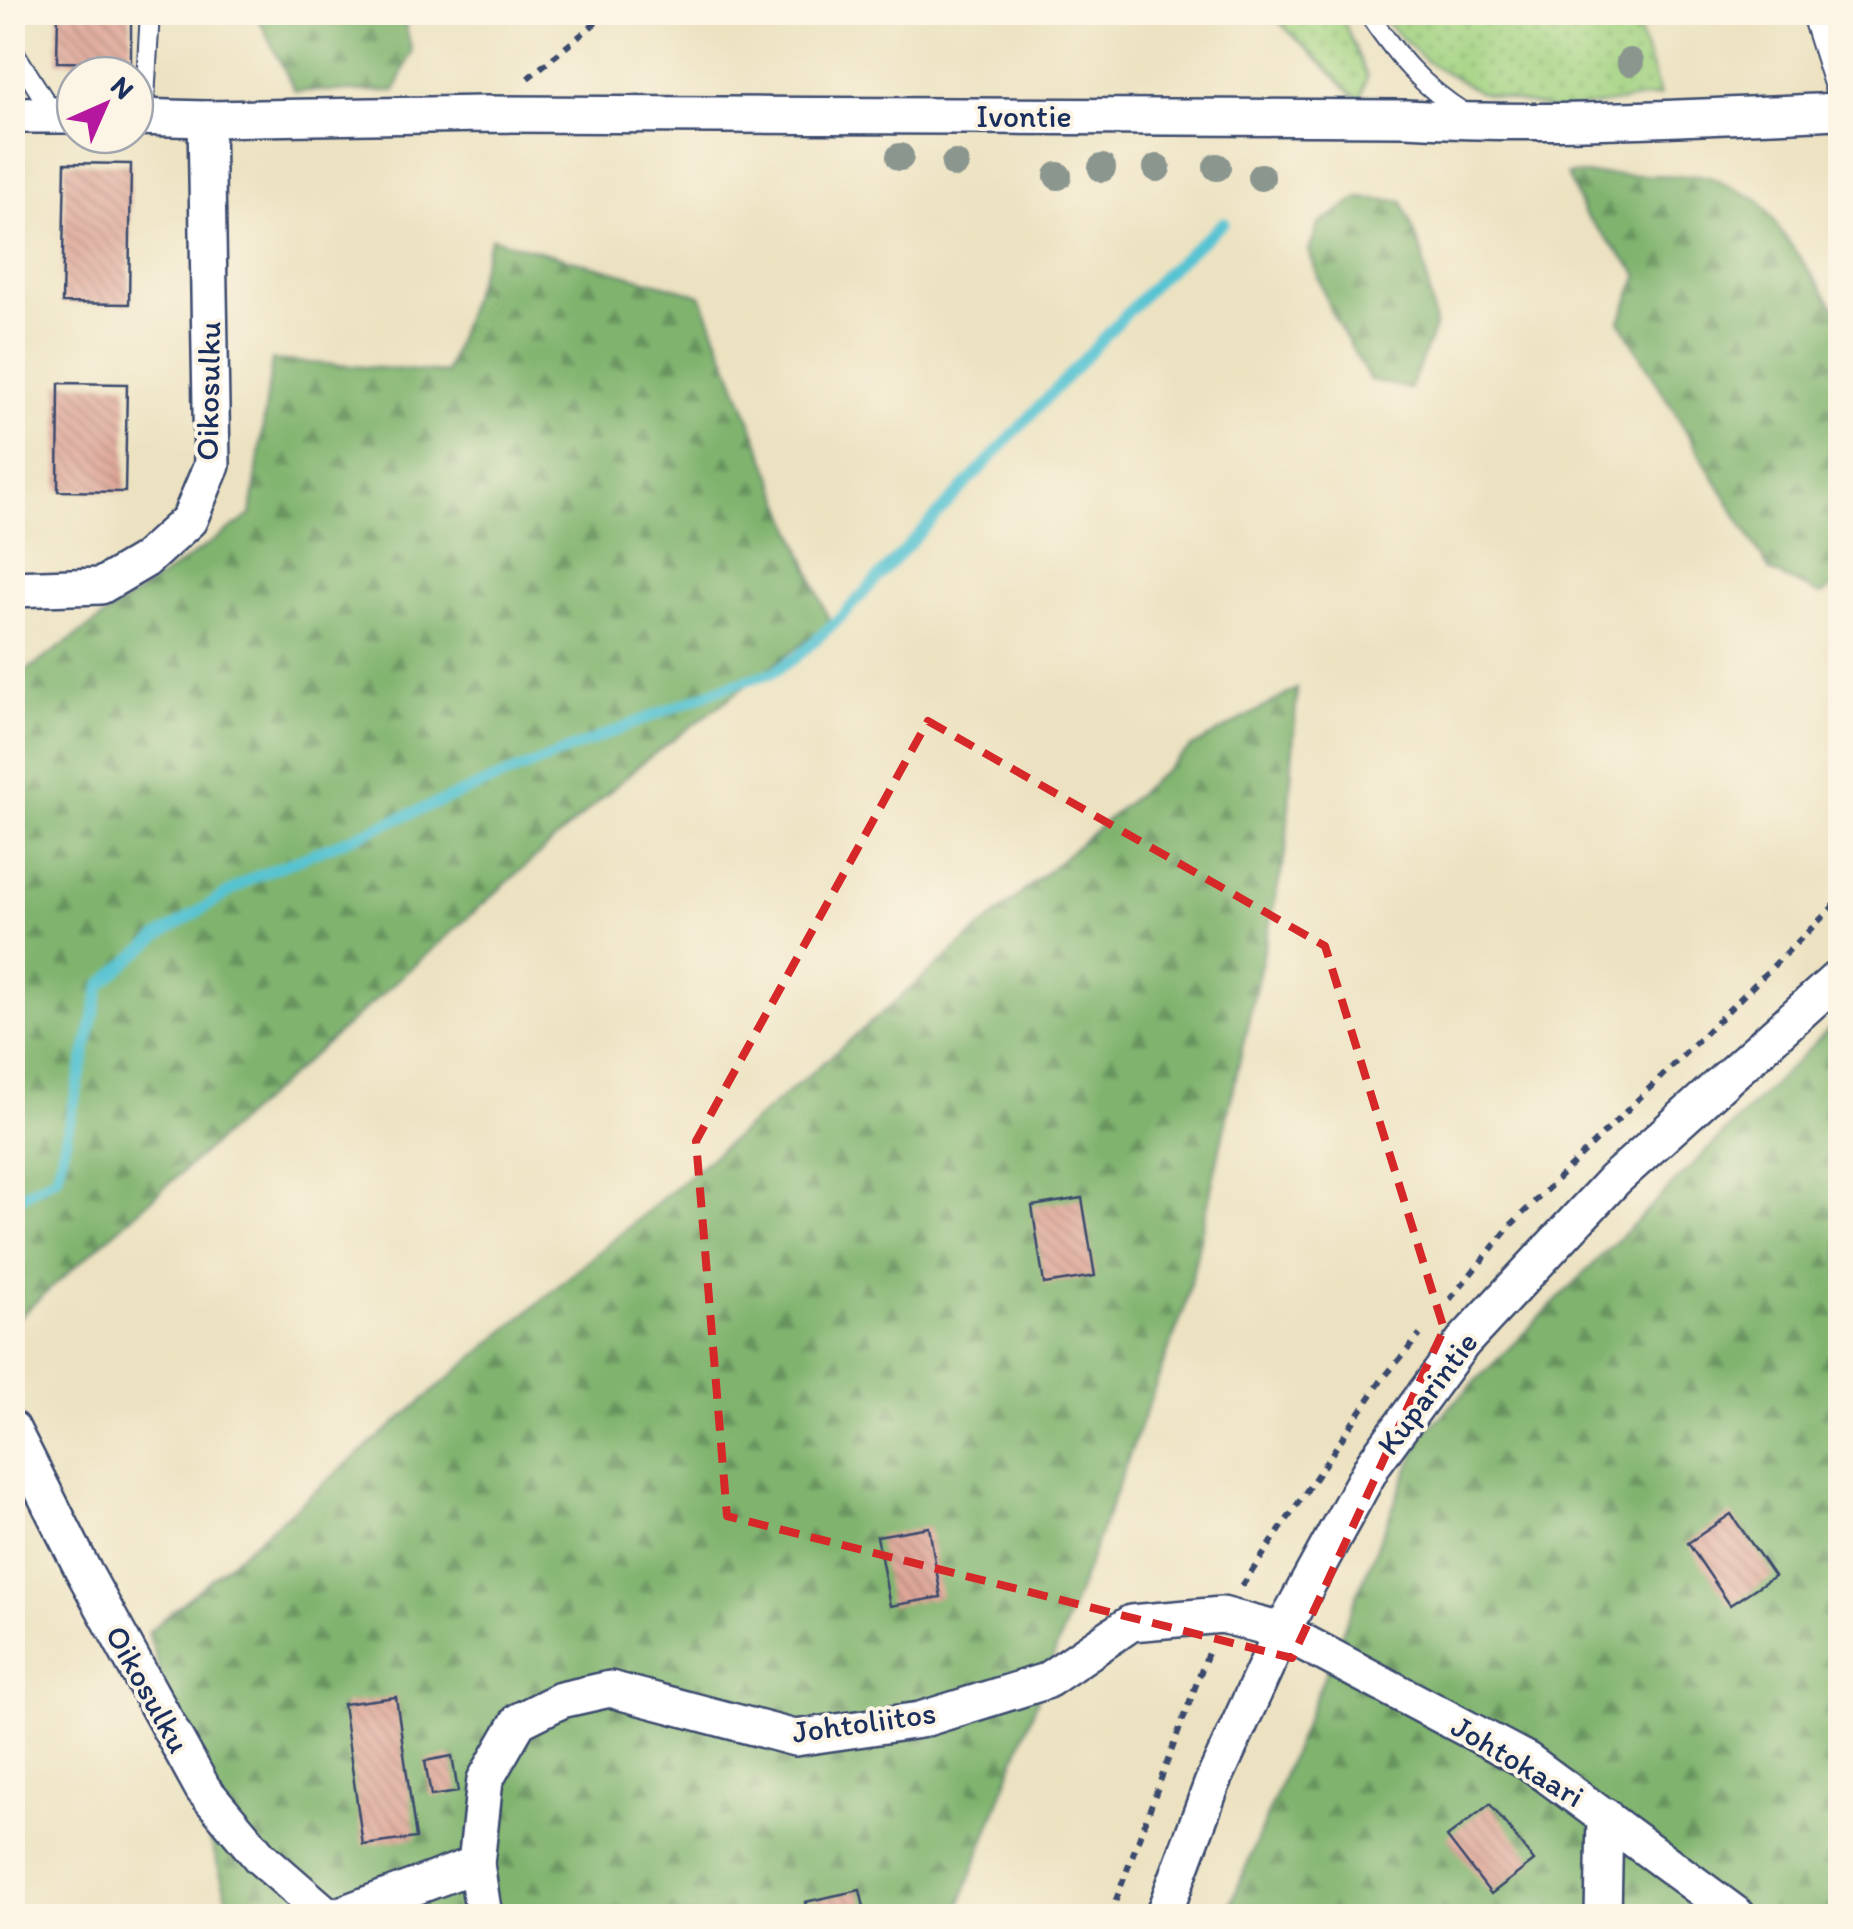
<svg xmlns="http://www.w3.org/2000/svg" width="1853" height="1929" viewBox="0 0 1853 1929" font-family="Itim,sans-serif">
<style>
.grass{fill:url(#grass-dots);stroke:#5e806f;stroke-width:2.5}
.forest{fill:url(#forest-firs);stroke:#4e7266;stroke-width:2.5}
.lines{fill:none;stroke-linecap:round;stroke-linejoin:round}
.stream{stroke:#57c3d2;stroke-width:11}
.building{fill:url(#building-back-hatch)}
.service-casing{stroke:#3a4a6d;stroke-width:22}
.minor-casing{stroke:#3a4a6d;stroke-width:40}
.path{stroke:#3a4a6d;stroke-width:6;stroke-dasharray:8 8;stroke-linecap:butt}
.service{stroke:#fff;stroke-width:18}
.minor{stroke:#fff;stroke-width:35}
.tree{fill:#8b968f}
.marked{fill:none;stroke:#d62828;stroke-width:8;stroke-dasharray:20 12;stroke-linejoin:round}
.labels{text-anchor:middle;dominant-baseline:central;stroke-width:8;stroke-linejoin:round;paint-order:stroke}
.street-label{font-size:32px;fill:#1b2f5e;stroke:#fcf5e5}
</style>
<defs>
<pattern id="grass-dots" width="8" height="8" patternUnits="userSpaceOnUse" patternTransform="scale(2.5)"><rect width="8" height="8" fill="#a1d280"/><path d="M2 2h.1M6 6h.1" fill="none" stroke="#82ab6c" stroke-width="1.8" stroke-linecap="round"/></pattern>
<pattern id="forest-firs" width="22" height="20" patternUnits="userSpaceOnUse" patternTransform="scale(2.5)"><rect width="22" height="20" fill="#80b46e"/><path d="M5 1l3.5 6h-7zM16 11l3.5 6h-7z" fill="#68935e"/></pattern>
<pattern id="building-back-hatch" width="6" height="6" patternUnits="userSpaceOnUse" patternTransform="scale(2.5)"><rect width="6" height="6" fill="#dda496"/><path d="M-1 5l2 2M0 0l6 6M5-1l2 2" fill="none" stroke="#b2867e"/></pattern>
</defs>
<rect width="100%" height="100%" fill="#fcf5e5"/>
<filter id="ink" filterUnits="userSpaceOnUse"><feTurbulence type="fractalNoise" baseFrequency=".01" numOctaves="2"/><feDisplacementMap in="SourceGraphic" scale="20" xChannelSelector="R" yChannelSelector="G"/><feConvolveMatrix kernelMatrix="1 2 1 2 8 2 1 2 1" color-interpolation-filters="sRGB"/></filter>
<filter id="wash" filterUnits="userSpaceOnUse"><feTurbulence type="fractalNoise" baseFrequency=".0048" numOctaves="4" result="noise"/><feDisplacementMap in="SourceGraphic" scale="40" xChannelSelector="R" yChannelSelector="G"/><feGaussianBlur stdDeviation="2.25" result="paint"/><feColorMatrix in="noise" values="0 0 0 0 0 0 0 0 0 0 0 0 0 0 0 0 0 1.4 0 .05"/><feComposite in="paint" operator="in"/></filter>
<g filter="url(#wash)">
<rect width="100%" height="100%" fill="#ece2c1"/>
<g class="grass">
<polygon points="1270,13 1340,13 1367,76 1360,101"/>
<polygon points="1379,13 1634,13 1660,96 1558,111 1479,92 1426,61 1380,17"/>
</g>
<g class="forest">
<polygon points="256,13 402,13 412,51 395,91 295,91"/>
<polygon points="1567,174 1707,176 1759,200 1840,315 1840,582 1821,595 1770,571 1620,321 1639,275 1584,213"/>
<polygon points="1359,198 1402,201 1422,253 1435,325 1410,389 1370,380 1330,310 1309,251 1318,225"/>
<polygon points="491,238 701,295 830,623 639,765 13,1322 13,680 251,515 272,360 446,373"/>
<polygon points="1297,689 1286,850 1185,1307 956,1916 233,1916 148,1632 874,1020 1192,747"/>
<polygon points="1840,1018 1840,1916 1226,1916 1423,1434"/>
</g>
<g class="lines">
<polyline class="stream" points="12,1201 57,1176 101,985 159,936 252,878 724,687 774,672 797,657 841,617 1161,277 1224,222"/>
</g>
<g id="blocks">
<g class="building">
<polygon points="58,12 131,12 131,63 57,62"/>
<polygon points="65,163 131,164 129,304 62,303"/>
<polygon points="59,383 127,384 125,492 58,491"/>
<polygon points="1082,1198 1095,1276 1044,1284 1032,1206"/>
<polygon points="1731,1514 1774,1576 1730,1605 1688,1543"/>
<polygon points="929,1527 941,1597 890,1606 877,1536"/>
<polygon points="396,1697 416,1838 363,1845 343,1704"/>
<polygon points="452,1756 458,1792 431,1796 425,1761"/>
<polygon points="1490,1804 1534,1861 1491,1894 1447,1837"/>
<polygon points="860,1890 866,1916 808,1916 805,1902"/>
</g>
</g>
</g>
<g filter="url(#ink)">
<use href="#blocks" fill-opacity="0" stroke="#3a4a6d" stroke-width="2.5"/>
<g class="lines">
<defs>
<g id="service">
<path d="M1367,12C1397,56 1421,86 1466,114"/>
<polyline points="1810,12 1840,106"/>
<polyline points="12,48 53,114"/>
<polyline points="144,117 150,12"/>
</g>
<g id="minor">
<polyline points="12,115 75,115"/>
<path d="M135,117L206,119L485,114L1406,118C1551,127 1696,117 1840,111"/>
<polyline points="12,589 101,586 145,560 189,520 212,465 206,119"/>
<polyline points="12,1429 84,1572 203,1789 260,1857 328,1916"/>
<polyline points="337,1916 476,1864"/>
<polyline points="484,1916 476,1864 485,1780 519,1721 561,1700 610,1689 795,1738 920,1720 1046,1681 1131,1623 1222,1615 1282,1631 1528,1761 1738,1916"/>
<polyline points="1163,1916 1212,1784 1282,1631 1374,1463 1463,1342 1614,1180 1840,976"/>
<polyline points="1603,1916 1605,1816"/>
</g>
</defs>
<use href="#service" class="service-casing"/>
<use href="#minor" class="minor-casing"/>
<g class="path">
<polyline points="528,78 609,12"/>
<polyline points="1450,1299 1512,1224 1840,900"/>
<polyline points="1242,1586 1381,1381 1420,1335"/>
<polyline points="1110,1916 1209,1650"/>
</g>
<use href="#service" class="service"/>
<use href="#minor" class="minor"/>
</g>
<g class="tree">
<circle cx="1630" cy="62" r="14"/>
<circle cx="900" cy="157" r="14"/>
<circle cx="955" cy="164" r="14"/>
<circle cx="1217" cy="167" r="14"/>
<circle cx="1102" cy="168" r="14"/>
<circle cx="1157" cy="168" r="14"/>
<circle cx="1058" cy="176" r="14"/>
<circle cx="1261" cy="177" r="14"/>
</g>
</g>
<path class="marked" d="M928,721L1325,946L1444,1329L1292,1658L727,1516L696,1141Z"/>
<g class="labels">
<g class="street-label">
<text x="1024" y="116">Ivontie</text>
<text transform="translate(208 391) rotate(-89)">Oikosulku</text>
<text transform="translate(1427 1393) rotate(-53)">Kuparintie</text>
<text transform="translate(148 1689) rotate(61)">Oikosulku</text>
<text transform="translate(864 1722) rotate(-8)">Johtoliitos</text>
<text transform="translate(1518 1761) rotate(31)">Johtokaari</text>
</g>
</g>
<rect width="1853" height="1929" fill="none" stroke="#fcf5e5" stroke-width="50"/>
<g transform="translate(105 105) rotate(45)"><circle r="48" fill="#fcf5e5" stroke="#a2a6af" stroke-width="2.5"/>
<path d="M0-8L18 38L0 25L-18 38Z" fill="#b5179e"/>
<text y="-15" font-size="28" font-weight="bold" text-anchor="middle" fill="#1b2f5e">N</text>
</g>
</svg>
